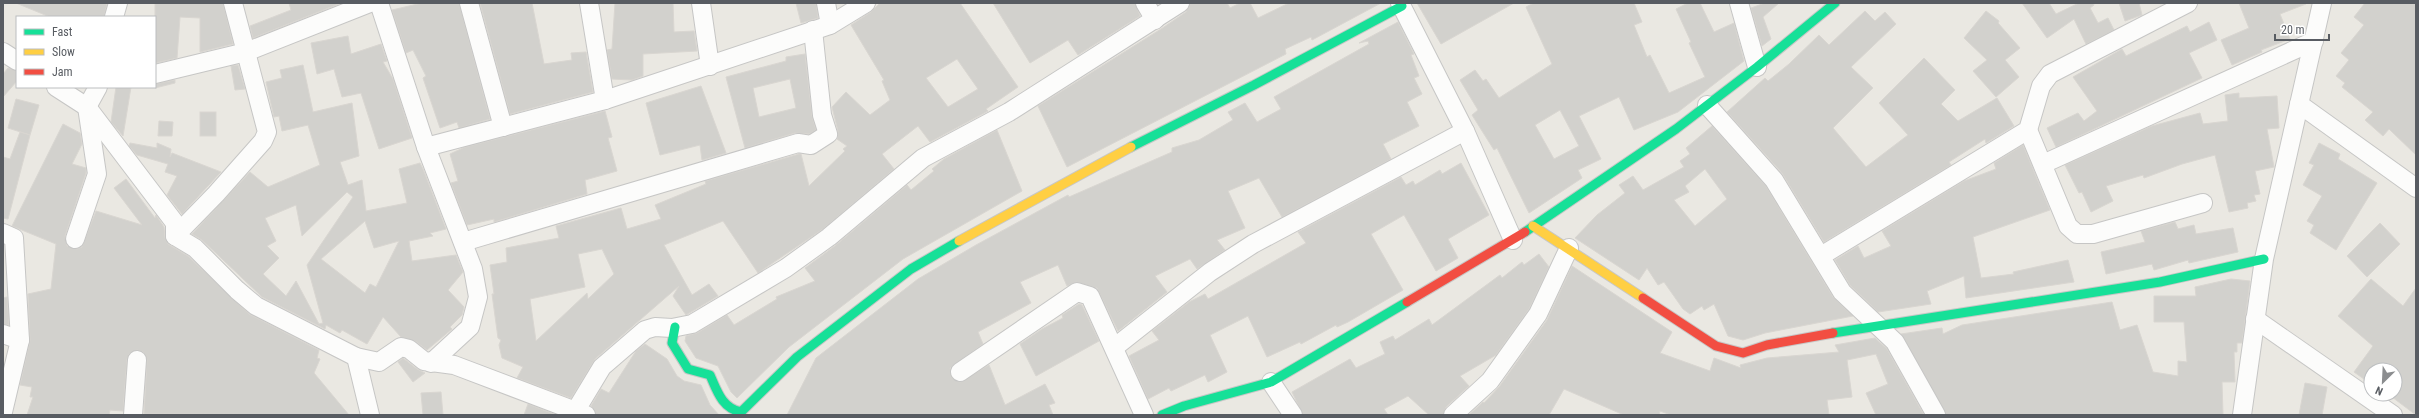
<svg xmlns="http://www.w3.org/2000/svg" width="2419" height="418" viewBox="0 0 2419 418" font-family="'Roboto Condensed',sans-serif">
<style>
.building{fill:#d2d1cd;stroke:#d9d6d1;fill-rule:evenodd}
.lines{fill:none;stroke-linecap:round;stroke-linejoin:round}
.street-casing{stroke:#c6c6c5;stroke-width:20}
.fast-casing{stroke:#c7c7c6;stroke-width:11}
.slow-casing{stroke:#c7c7c6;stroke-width:11}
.jam-casing{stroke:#c7c7c6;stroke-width:11}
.street{stroke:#fcfcfb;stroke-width:18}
.fast{stroke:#16e098;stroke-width:9}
.slow{stroke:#ffcf43;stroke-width:9}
.jam{stroke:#f24e42;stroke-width:9}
</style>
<rect width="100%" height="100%" fill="#eae8e2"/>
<g class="building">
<polygon points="16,3 107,3 104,17 50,17"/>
<polygon points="155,3 223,3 233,44 200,52 200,18 180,17 177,58 155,63"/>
<polygon points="289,3 341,3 253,38 250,26 291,10"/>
<polygon points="422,3 459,3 490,119 459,128 457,122 440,128 423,78 426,76 413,50 406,53 392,10"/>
<polygon points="480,3 532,3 544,64 572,60 571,53 586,52 593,92 510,114"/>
<polygon points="615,3 673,3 674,32 694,31 697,51 643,54 643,76 632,80 612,79 607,50 612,49"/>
<polygon points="796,3 816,3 818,18 801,23"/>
<path d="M880,3H960L1018,87L986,109L988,111L930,142L918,126L882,154L894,169L823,229L758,273L723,221L664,245L692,295L709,284L718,296L686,315L673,296L679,286L595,359L571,398L517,378L523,367L502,358L499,345L501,340L498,338L492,294H494L490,265L507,262L506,248L559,238L556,226L621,208L627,229L661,219L655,205L706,184L705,181L799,154H801L809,186L845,151L843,149L847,146L837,139L838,131L832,107L846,92L870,115L890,100L882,81L884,80L851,25L871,12ZM957,59L978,89L948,107L926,78ZM602,249L614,274L588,299L587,293L536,341L530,299L585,287L578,254Z"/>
<polygon points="993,3 1135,3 1140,16 1078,55 1068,40 1030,63"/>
<polygon points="1190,3 1227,3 1230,8 1240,3 1250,3 1258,18 1289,3 1381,3 1312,40 1311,37 1285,49 1286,54 1067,167 1038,106 1161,29 1186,12"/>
<polygon points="1417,3 1514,3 1441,44"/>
<path d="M1534,3H1634L1642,22L1634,25L1647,57L1650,55L1669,93L1705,77L1689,43L1691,42L1676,9L1688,3H1700L1714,32L1734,23L1744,61L1678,112L1634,130L1619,97L1579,116L1601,159L1578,170L1582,178L1529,213L1497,148L1494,150L1472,115L1478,110L1460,80L1475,70L1483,81L1486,79L1499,98L1552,64L1526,7ZM1560,110L1579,146L1554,159L1535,125Z"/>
<polygon points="1765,3 1779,3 1763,17 1771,39 1762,46 1751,8"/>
<polygon points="2022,3 2049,3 2056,14 2079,3 2093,3 2094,5 2090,8 2098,23 2108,18 2114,30 2086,44 2074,19 2047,38"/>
<polygon points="2119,3 2139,3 2142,15 2125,21"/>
<polygon points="2239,3 2305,3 2306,4 2280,14 2290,39 2261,50 2262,52 2232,65 2221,40 2249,28"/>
<polygon points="2365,3 2416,3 2416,155 2389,129 2383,136 2365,120 2373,112 2342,87 2345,83 2336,76 2349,60 2341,53 2364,25 2354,17"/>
<polygon points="1865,11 1875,21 1885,12 1896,24 1851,67 1873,88 1833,128 1866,167 1908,135 1879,103 1924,58 1955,90 1941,104 1958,121 1997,98 2014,126 1986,143 1985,139 1949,162 1951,165 1824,242 1782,173 1727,112 1765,78 1768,81 1789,64 1819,35 1829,45"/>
<polygon points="1986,11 1999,21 1998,23 2020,48 2005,60 2019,77 1996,97 1973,71 1987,60 1964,38"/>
<polygon points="1398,22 1414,54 1411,55 1419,76 1414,78 1422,94 1407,102 1419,126 1383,144 1391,159 1282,217 1259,178 1228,191 1245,228 1217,240 1225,250 1197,269 1190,259 1155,276 1167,292 1118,331 1097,288 1076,282 1067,286 1058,265 1020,282 1031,303 978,332 983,344 950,368 952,378 960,382 989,365 1005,405 1045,384 1055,403 1049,405 1053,415 787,415 816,358 918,279 976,245 1068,195 1069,197 1172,152 1172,148 1199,140 1233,120 1228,112 1245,103 1257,122 1281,109 1274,97 1369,44 1368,41 1359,43"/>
<polygon points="2209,22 2217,40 2189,53 2202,78 2056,147 2047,128 2078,113 2084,121 2097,111 2073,77 2122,49 2126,56 2187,26 2190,32"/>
<polygon points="348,36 351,54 381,44 387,61 383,62 393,79 412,138 379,149 361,93 342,97 334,69 317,74 311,43"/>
<path d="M805,54L812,116L816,130L809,134L795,133L745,148L726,77L786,61V57ZM790,79L796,108L759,117L753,88Z"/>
<polygon points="238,65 245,89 235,90 231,66"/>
<path d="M303,65L313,112L352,103L359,156L340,162L348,185L362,180L366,211L407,203L399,169L420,163L423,169L446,229L430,233L433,236L409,241L412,261L456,255L463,272L448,290L464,307L462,315L450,327L452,329L427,350L415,341L401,337L383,317L367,344L342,330L340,333L326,325L325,329L262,297L202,240L192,234L250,172L268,187L320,165L308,125L282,131L279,116L274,117L266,82L282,78L280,70ZM347,192L353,197L307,265L323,323L319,324L296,281L286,296L263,274L279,258L267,246L276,241L265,218L296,205L302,236ZM365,221L374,248L399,241L376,287L370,284L365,293L321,259Z"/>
<polygon points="8,68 17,71 17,81 3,97 3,74"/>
<polygon points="175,80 175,83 155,88 155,84"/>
<polygon points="701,86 726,153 702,160 700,145 660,155 646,103"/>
<polygon points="116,87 131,87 123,136 111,122"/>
<polygon points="2239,93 2239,98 2277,96 2279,128 2267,129 2274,167 2255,171 2260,194 2254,195 2256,201 2247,203 2248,208 2229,212 2215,155 2182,164 2144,178 2143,175 2106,186 2113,201 2091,212 2082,192 2079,193 2065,165 2152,126 2200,113 2203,124 2228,121 2225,95"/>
<polygon points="16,99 39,105 30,135 8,128"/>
<polygon points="605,111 612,137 608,138 617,171 585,180 587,194 494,222 494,219 467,225 451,183 458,181 450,154 465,147"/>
<rect x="200" y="112" width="16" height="24"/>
<polygon points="159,121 173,122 172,136 158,136"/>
<polygon points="63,124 80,133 82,144 72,164 86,168 86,173 65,236 67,246 77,249 82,247 96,211 142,225 114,188 126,179 155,218 156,215 164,227 165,238 168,244 188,256 249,314 319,350 317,358 320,359 314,373 349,415 144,414 147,360 143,352 137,350 129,354 127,359 123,411 110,410 109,415 27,415 33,397 30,397 32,387 20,385 30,340 28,294 51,289 56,244 12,226"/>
<path d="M1712,126L1766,186L1833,297L1853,316L1765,333L1743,340L1728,336L1714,304L1704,310L1702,306L1690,314L1683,309L1664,282L1658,285L1647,268L1639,280L1575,238L1597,215L1625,193L1619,185L1633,176L1643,190L1684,167L1680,161L1690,154L1686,148ZM1705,169L1727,199L1695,226L1674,200L1689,192L1685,186Z"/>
<polygon points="997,130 1022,191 903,259 789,347 737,398 731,392 718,366 696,358 685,341 686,336 697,333 727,315 734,325 777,299 776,297 815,281 805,268 836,245 907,185 911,190 934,171 932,169 944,159"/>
<polygon points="20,132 30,135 8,219 3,218 3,157 10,159"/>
<polygon points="130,143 157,148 157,143 171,149 170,157 172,153 221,172 182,214 167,195 177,176 165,172 168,164 137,155 129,146"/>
<polygon points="2319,143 2340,154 2338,159 2377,183 2336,250 2310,233 2314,225 2307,221 2322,196 2303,185 2314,165 2309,163"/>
<polygon points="2023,145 2050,210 1973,237 1981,278 2014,274 2013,272 2068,260 2074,282 1966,298 1964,276 1927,291 1931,304 1878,312 1850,285 1835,260 1858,246 1864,258 1891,246 1882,231 1964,181 1996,169 1994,163"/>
<polygon points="1461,163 1489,215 1448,239 1458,258 1436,271 1404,215 1371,234 1403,290 1348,322 1337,327 1336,325 1301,344 1300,342 1267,357 1248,316 1210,335 1227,372 1208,382 1205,375 1171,391 1169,388 1148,399 1129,356 1159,340 1152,331 1189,302 1205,294 1208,299 1306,243 1298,232 1401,177 1406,185 1413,181 1415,185 1440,170 1442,174"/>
<polygon points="2175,222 2178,229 2194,225 2196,234 2233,228 2238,252 2189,263 2188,260 2154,270 2152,264 2106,274 2101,252 2145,242 2141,231"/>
<polygon points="2380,223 2400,244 2367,277 2347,256"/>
<polygon points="1539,254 1549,267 1529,309 1496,355 1460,376 1469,386 1446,407 1443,415 1429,415 1408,396 1384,409 1388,415 1303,415 1292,392 1350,359 1356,368 1385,354 1380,342 1393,336 1395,340 1429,319 1432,325 1500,275 1502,278 1522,262 1524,265"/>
<polygon points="1572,266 1672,332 1660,353 1710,371 1714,358 1741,368 1740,365 1767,358 1839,352 1835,345 1875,338 1887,349 1924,415 1876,415 1866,393 1888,384 1876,354 1847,360 1852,397 1827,400 1829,415 1671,415 1660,411 1659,415 1624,415 1564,389 1549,415 1469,415 1483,402 1484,403 1499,387 1547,320"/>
<polygon points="2231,279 2250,281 2242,343 2237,343 2237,352 2234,352 2235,382 2222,382 2223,415 1946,415 1901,334 1942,328 1943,334 1962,325 2112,302 2120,330 2137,325 2153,372 2178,376 2178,361 2187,362 2184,322 2154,322 2154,296 2196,296 2195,287"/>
<polygon points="2371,279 2403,306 2416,288 2416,415 2388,394 2395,394 2395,370 2371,370 2371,384 2354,372 2373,346 2338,316"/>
<polygon points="7,297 9,325 3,324 3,298"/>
<polygon points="1079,304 1082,305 1099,341 1036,376 1020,344 1042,329 1063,318 1062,315"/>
<polygon points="645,344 667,359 677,376 684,381 701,385 710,405 719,415 596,415 591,406 601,389 609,393 636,351"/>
<polygon points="403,358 417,369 425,373 413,382 398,362"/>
<polygon points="2305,383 2327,387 2322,415 2299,415"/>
<polygon points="441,392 443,415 423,415 421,393"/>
<polygon points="528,404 556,415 524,415"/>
</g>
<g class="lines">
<defs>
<g id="street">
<polyline points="379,3 426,147 473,269 478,297 470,327 431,363"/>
<polyline points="469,3 503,127"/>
<polyline points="589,3 605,100"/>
<polyline points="701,3 710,66"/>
<polyline points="826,3 830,25"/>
<polyline points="1145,3 1155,20"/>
<polyline points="1400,3 1465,131 1513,240"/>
<polyline points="1739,3 1757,67"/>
<polyline points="114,17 118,3"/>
<polyline points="3,52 17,61"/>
<polyline points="155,74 246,52 370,3"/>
<polyline points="56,87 87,107 175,223 175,236 195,248 237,290 256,306 356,357 379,362 401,347 409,349 424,361 454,365 586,415"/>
<polyline points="2299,104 2416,188"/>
<polyline points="1707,105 1774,180 1842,292 1895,342 1936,415"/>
<polyline points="2028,130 2068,226 2077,234 2093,234 2203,203"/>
<polyline points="426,147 605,100 830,25 866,3"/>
<polyline points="2043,164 2314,41"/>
<polyline points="3,233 14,238 20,340 3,412"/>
<polyline points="175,236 216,194 263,141 267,132 233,3"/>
<polyline points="75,239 97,174 87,107 98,87"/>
<polyline points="463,242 798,143 811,145 828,134 822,115 813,30"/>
<polyline points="1821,256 2028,130 2041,86 2050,74 2188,3"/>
<polyline points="2255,319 2393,415"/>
<polyline points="3,334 20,340"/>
<polyline points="1115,347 1210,272 1253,244 1465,131"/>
<polyline points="356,357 370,415"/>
<polyline points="960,372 1077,292 1090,296 1144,415"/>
<polyline points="1271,382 1293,415"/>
<polyline points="576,410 602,367 645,330 655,327 672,328 692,324 786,268 829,237 923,158 1009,112 1180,3"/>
<polyline points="133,415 137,360"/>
<polyline points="1453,415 1490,381 1538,314 1569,248"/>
<polyline points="2242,415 2264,259 2322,3"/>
</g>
<g id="fast">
<polyline points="1131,147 1254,85 1402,6"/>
<polyline points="1525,232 1676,129 1757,67 1835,3"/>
<path d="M675,327L672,343L688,369L710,375C717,391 722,408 741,412L797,357L911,269L959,241"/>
<polyline points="1833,333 2160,282 2264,259"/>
<polyline points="1162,415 1184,406 1271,382 1407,302"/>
</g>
<g id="slow">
<polyline points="1533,226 1643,298"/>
<polyline points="959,241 1131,147"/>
</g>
<g id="jam">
<polyline points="1643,298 1716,346 1743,353 1767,345 1833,333"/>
<polyline points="1407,302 1525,232"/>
</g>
</defs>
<use href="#street" class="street-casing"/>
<use href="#fast" class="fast-casing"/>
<use href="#slow" class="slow-casing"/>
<use href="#jam" class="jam-casing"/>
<use href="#street" class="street"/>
<use href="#fast" class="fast"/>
<use href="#slow" class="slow"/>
<use href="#jam" class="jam"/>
</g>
<rect width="2419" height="418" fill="none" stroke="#585c62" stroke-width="8"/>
<rect x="16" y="16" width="140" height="72" fill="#ffffff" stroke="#bcbec0"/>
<rect x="24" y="29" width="20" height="6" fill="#16e098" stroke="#bcbec0"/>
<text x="52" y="36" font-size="12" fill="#585c62">Fast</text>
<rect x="24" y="49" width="20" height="6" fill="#ffcf43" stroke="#bcbec0"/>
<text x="52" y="56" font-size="12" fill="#585c62">Slow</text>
<rect x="24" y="69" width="20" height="6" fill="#f24e42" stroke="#bcbec0"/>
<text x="52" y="76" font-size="12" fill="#585c62">Jam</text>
<g transform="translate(2383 382) rotate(204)"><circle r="19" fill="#ffffff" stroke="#bcbec0"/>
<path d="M0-3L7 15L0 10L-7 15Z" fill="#8b8d8f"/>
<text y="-6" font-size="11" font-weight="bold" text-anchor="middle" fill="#585c62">N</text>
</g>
<path d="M2275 34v6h54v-6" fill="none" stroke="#585c62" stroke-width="2"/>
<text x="2281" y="34" font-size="12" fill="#585c62" stroke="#ffffff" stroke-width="3" paint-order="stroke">20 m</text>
</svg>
